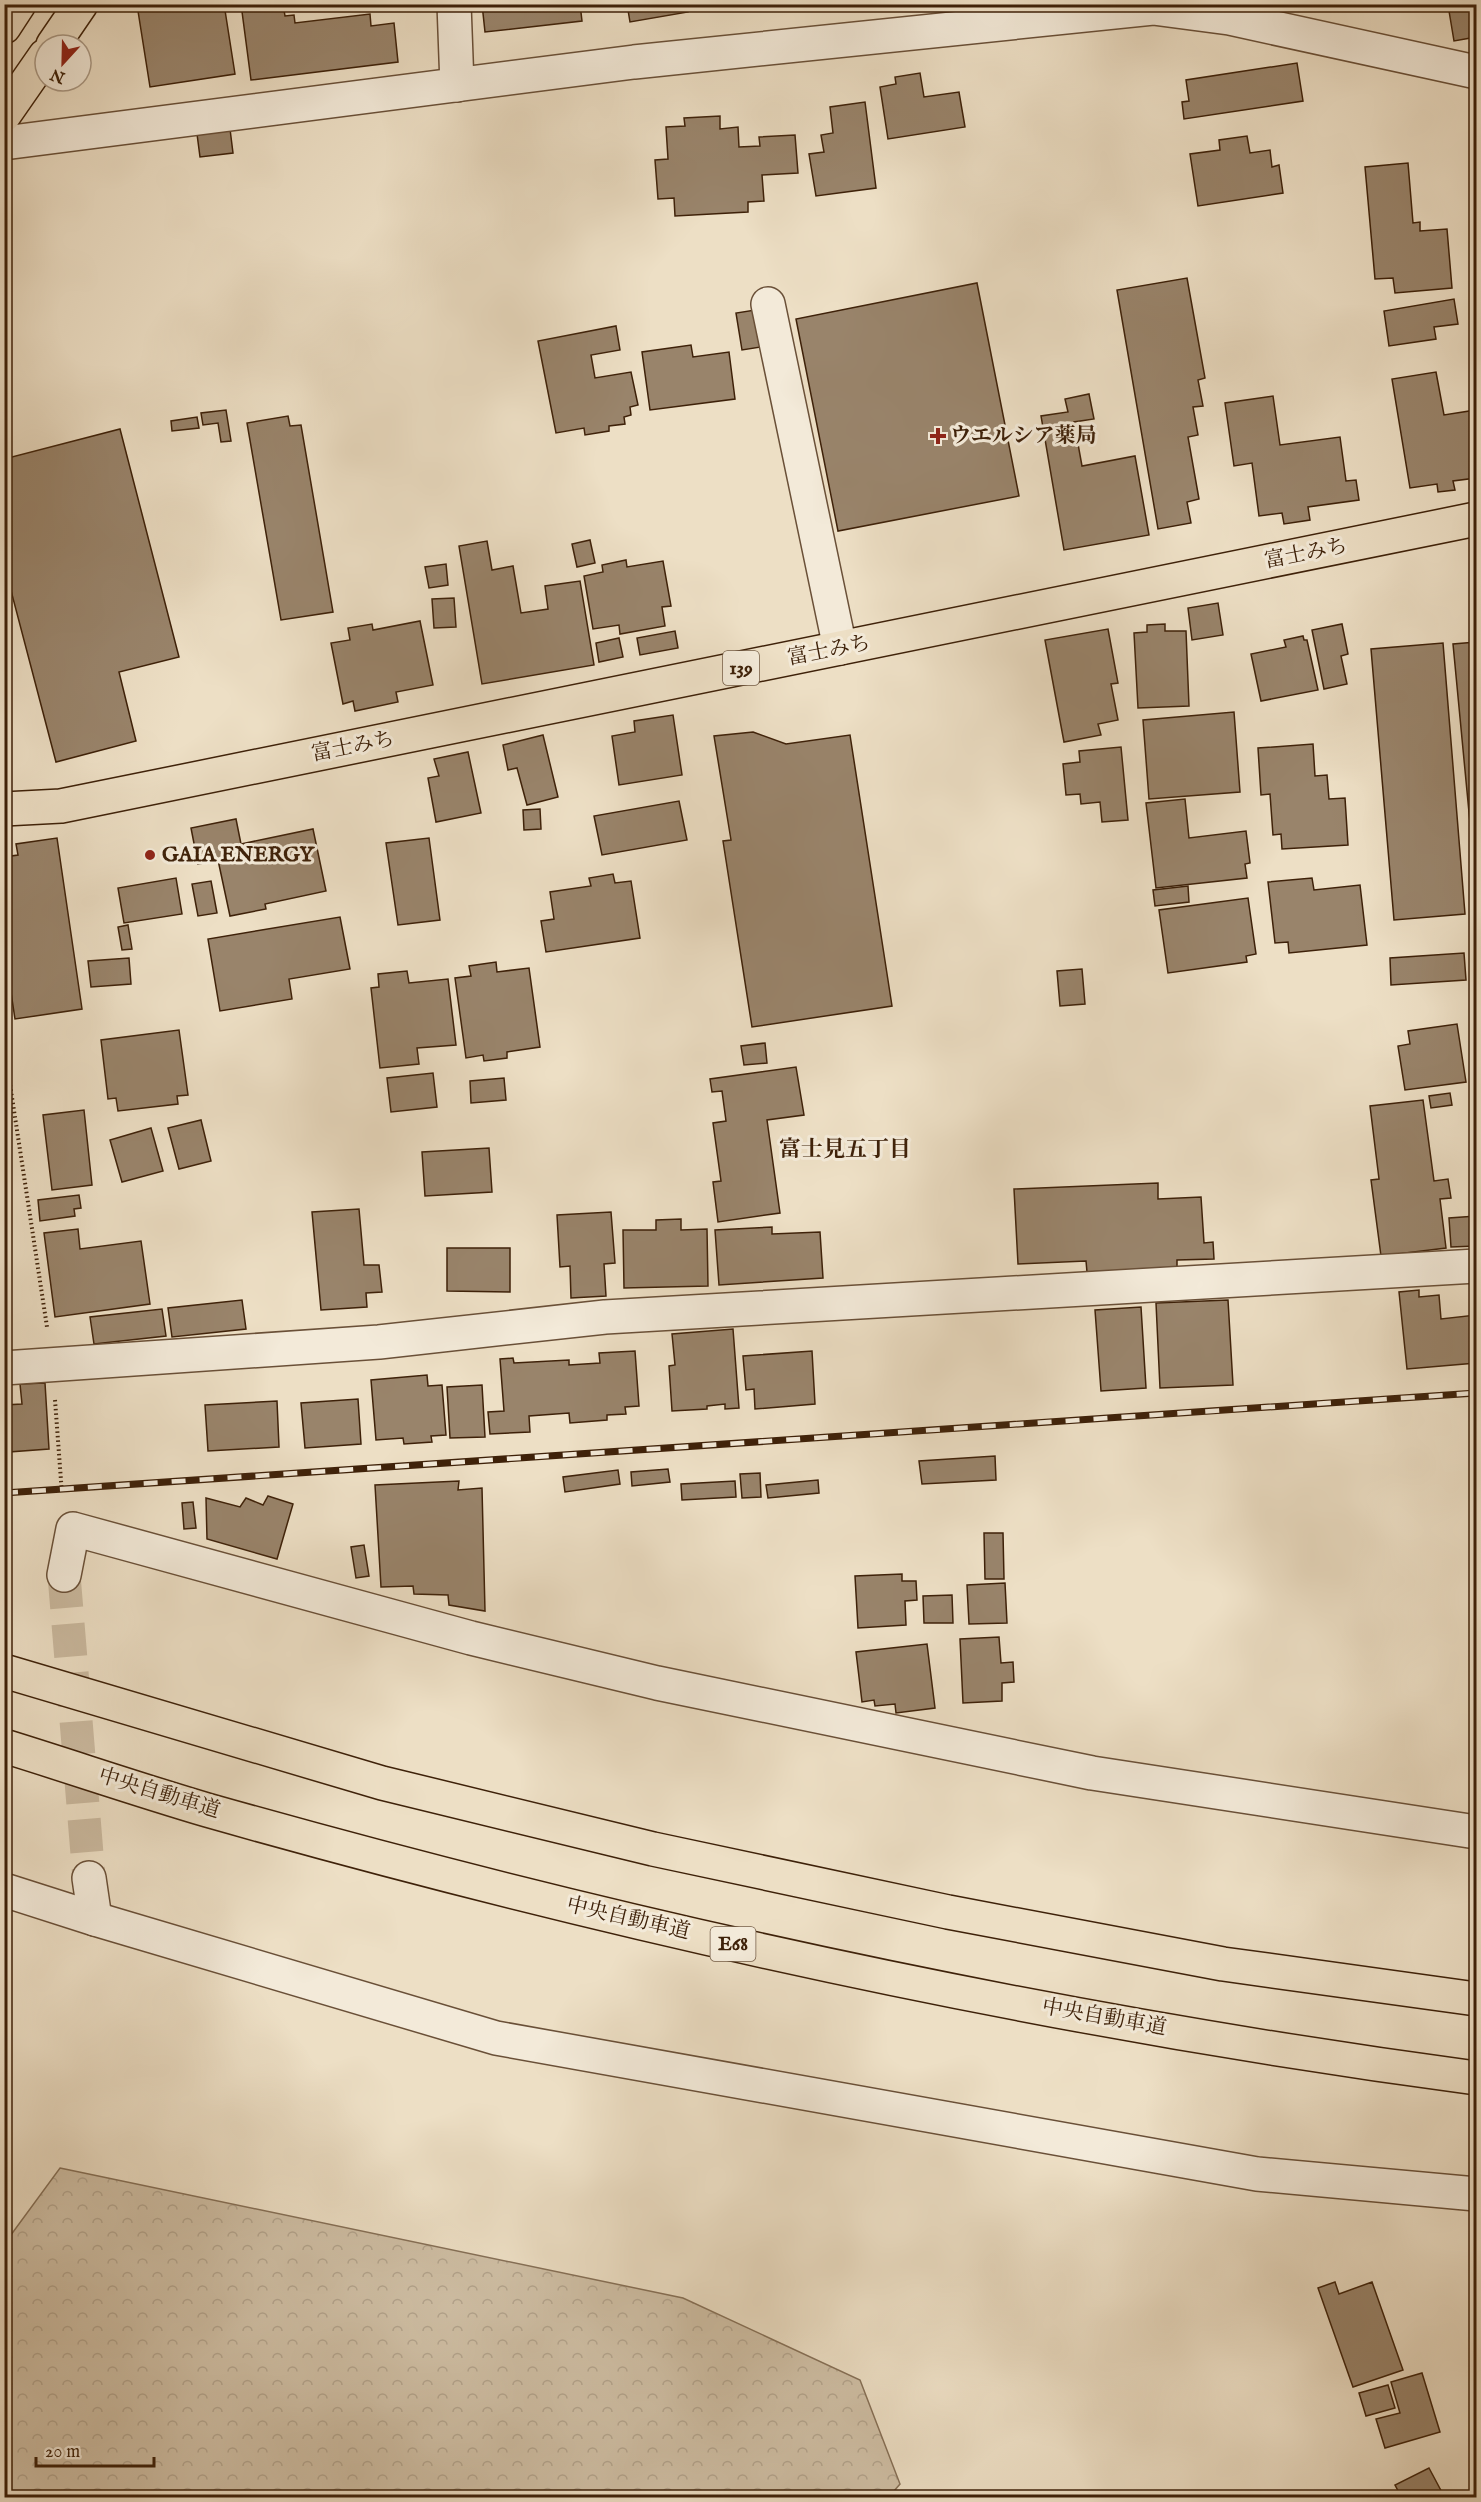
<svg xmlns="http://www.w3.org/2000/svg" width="1481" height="2502" viewBox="0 0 1481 2502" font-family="'IM FELL English','Noto Serif JP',serif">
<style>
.forest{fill:url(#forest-crowns);stroke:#867057;stroke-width:1.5}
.building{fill:#99846b;stroke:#3e2109;stroke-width:1.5}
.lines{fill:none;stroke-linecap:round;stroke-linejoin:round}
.minor-tunnel{stroke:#cab99f;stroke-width:33;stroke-dasharray:33 16;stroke-linecap:butt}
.minor-casing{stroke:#6a5038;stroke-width:36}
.highway-casing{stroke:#3e2109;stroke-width:36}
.path{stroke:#3e2109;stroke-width:4;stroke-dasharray:1.5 3;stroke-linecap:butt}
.minor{stroke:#f3ead9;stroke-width:33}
.highway{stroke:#eddfc5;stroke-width:33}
.rail-casing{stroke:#3e2109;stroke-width:7}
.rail{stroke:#f3ead9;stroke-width:4.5;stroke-dasharray:14;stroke-linecap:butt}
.poi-dot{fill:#8f2418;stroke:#f3ead9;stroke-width:2}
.labels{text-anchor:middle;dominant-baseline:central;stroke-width:6;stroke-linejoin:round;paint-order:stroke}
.shield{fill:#f3ead9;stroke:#745d47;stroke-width:1.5}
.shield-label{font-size:20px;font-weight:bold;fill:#3e2109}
.poi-label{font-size:21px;font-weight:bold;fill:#3e2109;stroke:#f3ead9;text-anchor:start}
.street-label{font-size:21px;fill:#3e2109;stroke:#f3ead9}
.neighbourhood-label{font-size:22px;font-weight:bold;fill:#3e2109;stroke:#f3ead9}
</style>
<defs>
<pattern id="forest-crowns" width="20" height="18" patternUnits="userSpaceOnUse" patternTransform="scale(1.5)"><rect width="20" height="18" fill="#cfbfa5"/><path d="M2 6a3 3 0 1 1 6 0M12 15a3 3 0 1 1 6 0" fill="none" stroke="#b3a48d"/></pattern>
</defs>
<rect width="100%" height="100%" fill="#eddfc5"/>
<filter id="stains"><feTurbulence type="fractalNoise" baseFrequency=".00333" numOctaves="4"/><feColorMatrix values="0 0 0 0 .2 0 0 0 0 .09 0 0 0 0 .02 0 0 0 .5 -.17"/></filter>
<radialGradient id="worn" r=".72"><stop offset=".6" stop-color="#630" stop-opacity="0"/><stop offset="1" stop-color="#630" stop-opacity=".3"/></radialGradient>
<polygon class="forest" points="60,2168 683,2298 860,2380 900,2484 888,2498 5,2497 5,2243"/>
<g class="building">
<polygon points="144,4 224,4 235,74 150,87 138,11"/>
<polygon points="241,4 283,4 285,16 294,15 295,23 370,14 371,26 394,23 398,62 251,80"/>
<polygon points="482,4 580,4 582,21 485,32"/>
<polygon points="627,4 687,4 688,12 630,22"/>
<polygon points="1456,4 1476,4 1476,37 1454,41 1449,11 1457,10"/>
<polygon points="1297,63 1303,101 1184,119 1182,102 1189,101 1186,80"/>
<polygon points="920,73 924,97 959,92 965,127 888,139 880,87 896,84 895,77"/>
<polygon points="865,102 876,188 816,196 809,154 824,152 821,135 833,133 830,107"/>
<polygon points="720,116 720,129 738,127 739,147 760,146 759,137 795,135 798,173 762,175 764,201 748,202 748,212 675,216 674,198 658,199 655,160 668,159 666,127 685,126 684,118"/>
<polygon points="230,129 233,153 200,157 197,134"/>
<polygon points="1247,136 1250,153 1270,150 1272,167 1279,165 1283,193 1198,206 1190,154 1220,150 1219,140"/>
<polygon points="1408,163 1413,223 1420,222 1420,231 1447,229 1452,288 1395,293 1393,278 1375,279 1365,167"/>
<polygon points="1187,278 1205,378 1198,380 1203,406 1193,407 1198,435 1188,437 1199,499 1187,502 1191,523 1158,529 1117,290"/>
<polygon points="977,283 1019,496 838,531 796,319"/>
<polygon points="1454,299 1458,324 1434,327 1436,339 1389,346 1384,311"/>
<polygon points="755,310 761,347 742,350 736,313"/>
<polygon points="616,326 620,350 591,355 595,378 631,372 638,405 630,407 631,415 624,417 625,424 609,426 609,431 585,435 584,428 556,433 538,341"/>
<polygon points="691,345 693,357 729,352 735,399 650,410 642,352"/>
<polygon points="1436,372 1444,415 1476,410 1476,478 1453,481 1455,490 1438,492 1437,484 1410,488 1392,379"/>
<polygon points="1089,394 1094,419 1074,422 1082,466 1135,456 1149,535 1064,550 1041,416 1068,412 1065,399"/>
<polygon points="1273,396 1280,445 1340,437 1346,481 1356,480 1359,500 1308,507 1310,520 1284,524 1282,513 1259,516 1252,463 1234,466 1225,403"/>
<polygon points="226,410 231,441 221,442 218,423 203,425 201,413"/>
<polygon points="288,416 290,426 301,425 333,612 281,620 247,423"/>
<polygon points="197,417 199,428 172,431 171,421"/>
<polygon points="120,429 179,657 119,672 136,741 56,762 4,564 4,459"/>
<polygon points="590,540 595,563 577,567 572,544"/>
<polygon points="487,541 492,570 513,566 521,613 548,609 545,586 580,581 594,665 482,684 459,546"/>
<polygon points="626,560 627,567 663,561 671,606 662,607 665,626 620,634 619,625 593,629 584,576 603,572 602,565"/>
<polygon points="446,564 448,585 429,588 425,567"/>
<polygon points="454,598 456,627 434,628 432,599"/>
<polygon points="1218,603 1223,635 1192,640 1188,608"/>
<polygon points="420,621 433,685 396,692 398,702 355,711 353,701 343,704 331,643 350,640 348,628 372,624 373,630"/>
<polygon points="1165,624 1165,631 1186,631 1189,706 1138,708 1134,633 1147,632 1147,625"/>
<polygon points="1342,624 1348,654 1341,656 1347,684 1324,689 1312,630"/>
<polygon points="1108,629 1118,683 1111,684 1118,720 1098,724 1101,735 1064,742 1045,640"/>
<polygon points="675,631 678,648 640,655 637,638"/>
<polygon points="1303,636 1304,640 1307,640 1318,690 1261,701 1251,654 1286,647 1284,640"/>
<polygon points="619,638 623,657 599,662 596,643"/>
<polygon points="1476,642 1476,886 1453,644"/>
<polygon points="1443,643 1465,914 1394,920 1371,649"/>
<polygon points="1234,712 1240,792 1149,799 1143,720"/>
<polygon points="673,715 682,775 619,785 612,736 635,732 634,721"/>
<polygon points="753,732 786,744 850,735 892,1006 752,1027 723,841 731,840 714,736"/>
<polygon points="543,735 558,797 527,805 517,768 508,770 503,745"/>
<polygon points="1313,744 1315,776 1327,775 1329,799 1345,798 1348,845 1282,849 1281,834 1273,835 1270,794 1261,795 1258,748"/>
<polygon points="1121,747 1128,820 1102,822 1100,802 1081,804 1080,794 1066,795 1063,764 1080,762 1079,751"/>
<polygon points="468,752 481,813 436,822 428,778 439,776 434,759"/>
<polygon points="1185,799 1189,838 1246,831 1250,863 1245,864 1247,878 1156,888 1146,803"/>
<polygon points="679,801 687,840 602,855 594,816"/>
<polygon points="540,809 541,829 524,830 523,810"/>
<polygon points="236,819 241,844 313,829 326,891 265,904 266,909 230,916 218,860 198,864 191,828"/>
<polygon points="57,838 82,1009 15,1019 4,946 4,857 18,855 16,844"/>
<polygon points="429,838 440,920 398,925 386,843"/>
<polygon points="613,874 615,883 631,881 640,938 546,952 541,921 554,919 550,892 591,886 589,878"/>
<polygon points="176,878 182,914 124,923 118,888"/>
<polygon points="1312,878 1314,890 1360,885 1367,945 1289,953 1288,942 1275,943 1268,882"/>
<polygon points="211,881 217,913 198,916 192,884"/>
<polygon points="1188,886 1189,902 1155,906 1153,890"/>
<polygon points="1248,898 1256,954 1246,956 1247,962 1168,973 1159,910"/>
<polygon points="340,917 350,969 289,979 292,999 220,1011 208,939"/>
<polygon points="128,925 132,949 122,950 118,927"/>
<polygon points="1464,953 1466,980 1391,985 1390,958"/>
<polygon points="129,958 131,984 91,987 88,961"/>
<polygon points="496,962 497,972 529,968 540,1047 507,1052 507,1058 484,1061 483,1055 466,1058 455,978 471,976 469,966"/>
<polygon points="1082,969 1085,1004 1060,1006 1057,971"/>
<polygon points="407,971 409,983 448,979 456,1045 417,1048 419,1064 380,1068 371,988 379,987 378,974"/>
<polygon points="1457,1024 1466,1082 1405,1090 1398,1046 1410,1044 1408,1031"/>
<polygon points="179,1030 188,1095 177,1096 178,1104 118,1111 116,1098 108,1099 101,1040"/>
<polygon points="765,1043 767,1063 744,1065 741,1046"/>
<polygon points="796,1067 804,1115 767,1120 780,1213 718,1222 713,1182 721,1181 713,1123 726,1121 722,1091 712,1092 710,1079"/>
<polygon points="433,1073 437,1107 391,1112 387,1078"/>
<polygon points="504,1078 506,1100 471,1103 470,1081"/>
<polygon points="1450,1093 1452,1105 1431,1108 1429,1096"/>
<polygon points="1423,1100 1434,1181 1448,1179 1451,1198 1440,1199 1446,1248 1381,1256 1371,1180 1379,1179 1370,1106"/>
<polygon points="84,1110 92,1185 52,1190 43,1115"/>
<polygon points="201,1120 211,1161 179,1169 168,1128"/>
<polygon points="151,1128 163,1171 122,1182 110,1140"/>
<polygon points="489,1148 492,1192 425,1196 422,1152"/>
<polygon points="1158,1183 1158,1199 1201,1197 1204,1243 1213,1242 1214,1259 1177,1260 1177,1268 1087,1272 1086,1261 1018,1264 1014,1189"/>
<polygon points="79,1195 81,1208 74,1209 75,1216 40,1221 38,1200"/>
<polygon points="359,1209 364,1265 379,1265 382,1292 366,1293 367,1307 321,1310 312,1212"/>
<polygon points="611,1212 615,1263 604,1264 606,1296 571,1298 570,1266 560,1267 557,1215"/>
<polygon points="1476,1216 1476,1246 1451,1247 1449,1218"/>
<polygon points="681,1219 681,1230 707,1229 708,1286 624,1288 623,1230 656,1230 656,1220"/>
<polygon points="772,1227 772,1234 820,1232 823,1278 719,1285 715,1230"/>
<polygon points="78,1229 80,1249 141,1241 150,1304 55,1317 44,1233"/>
<polygon points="447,1248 510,1248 510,1292 447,1291"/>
<polygon points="1419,1290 1419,1297 1439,1295 1441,1319 1476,1315 1476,1363 1407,1369 1399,1292"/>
<polygon points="242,1300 246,1329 172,1337 168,1308"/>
<polygon points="1228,1300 1233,1385 1160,1388 1156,1303"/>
<polygon points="1141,1307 1146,1388 1101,1391 1095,1310"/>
<polygon points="162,1309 166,1336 94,1344 90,1317"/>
<polygon points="733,1329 739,1408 725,1409 725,1404 707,1406 707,1409 672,1411 669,1366 675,1365 672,1334"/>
<polygon points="635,1351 639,1406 625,1407 626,1414 607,1415 607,1420 570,1423 569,1413 529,1416 530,1432 490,1434 488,1412 504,1411 500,1359 513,1358 514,1363 569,1360 569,1365 600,1363 599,1353"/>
<polygon points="812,1351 815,1404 755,1409 754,1389 746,1390 743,1356"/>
<polygon points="427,1375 428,1386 442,1385 446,1435 431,1436 432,1442 404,1444 403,1438 376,1440 371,1380"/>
<polygon points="45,1383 49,1449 9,1452 10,1465 4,1465 4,1405 22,1404 20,1384"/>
<polygon points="482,1385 485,1437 450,1438 447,1387"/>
<polygon points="358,1399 361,1444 305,1448 301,1403"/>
<polygon points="277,1401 279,1447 208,1451 205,1405"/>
<polygon points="995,1456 996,1480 922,1484 919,1461"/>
<polygon points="668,1469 670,1482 632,1486 631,1472"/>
<polygon points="618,1470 620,1484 565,1492 563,1477"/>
<polygon points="760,1473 761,1497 742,1498 740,1474"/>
<polygon points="818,1480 819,1493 768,1498 766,1485"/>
<polygon points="459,1481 458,1490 482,1488 485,1611 449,1605 448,1595 414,1594 413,1586 381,1587 375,1485"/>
<polygon points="735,1481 736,1497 682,1500 681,1484"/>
<polygon points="268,1496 293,1504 277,1559 207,1539 206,1498 240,1507 246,1498 263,1505"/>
<polygon points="193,1502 196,1528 184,1529 182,1503"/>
<polygon points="984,1533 1003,1533 1004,1579 985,1579"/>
<polygon points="364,1545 369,1576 356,1578 351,1547"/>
<polygon points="902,1574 902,1581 916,1581 917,1600 905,1601 906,1625 858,1628 855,1576"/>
<polygon points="1005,1583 1007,1623 969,1624 967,1585"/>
<polygon points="952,1595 953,1623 924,1623 923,1596"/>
<polygon points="999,1637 1001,1663 1013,1662 1014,1682 1002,1683 1002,1701 963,1703 960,1639"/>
<polygon points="927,1644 935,1708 896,1713 895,1704 875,1706 874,1700 862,1702 856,1652"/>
<polygon points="1335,2282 1339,2294 1372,2282 1403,2370 1353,2387 1318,2288"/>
<polygon points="1422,2373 1440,2432 1385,2448 1376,2419 1400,2413 1391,2382"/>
<polygon points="1388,2385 1395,2408 1366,2416 1359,2393"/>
<polygon points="1429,2468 1445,2498 1402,2498 1395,2485"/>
</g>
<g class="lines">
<polyline class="minor-tunnel" points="64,1575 89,1878"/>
<defs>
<g id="minor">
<polyline points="454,4 457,85"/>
<polyline points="4,143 634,62 1153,8 1229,18 1476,72"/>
<polyline points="768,304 840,648"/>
<polyline points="4,1368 379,1342 605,1317 1476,1266"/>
<polyline points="64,1575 73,1529 471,1638 657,1683 1092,1773 1476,1832"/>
<polyline points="89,1878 95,1919"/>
<polyline points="4,1890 95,1919 496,2038 1257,2174 1476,2194"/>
</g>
<g id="highway">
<polyline points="4,27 19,4"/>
<polyline points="53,45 81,4"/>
<polyline points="4,115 45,56"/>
<polyline points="4,809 61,806 1476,519"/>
<polyline points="4,1671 382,1783 653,1849 948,1912 1223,1964 1476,1999"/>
<path d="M4,1746C72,1767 139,1790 207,1810C623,1928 1048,2021 1476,2078"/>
</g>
</defs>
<use href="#minor" class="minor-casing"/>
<use href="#highway" class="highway-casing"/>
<g class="path">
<polyline points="4,1045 47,1327"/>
<polyline points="55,1400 62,1494"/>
</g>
<use href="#minor" class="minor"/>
<use href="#highway" class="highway"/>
<defs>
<polyline id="rail" points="4,1493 1476,1393"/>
</defs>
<use href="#rail" class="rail-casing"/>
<use href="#rail" class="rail"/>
</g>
<g class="poi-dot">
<path d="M935 427h6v6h6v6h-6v6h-6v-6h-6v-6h6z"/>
<circle cx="150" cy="855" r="6"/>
</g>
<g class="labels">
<g class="shield">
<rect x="723" y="651" width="36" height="34" rx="4.5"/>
<rect x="710.5" y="1927" width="45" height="34" rx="4.5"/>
</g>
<g class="shield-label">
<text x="741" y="668">139</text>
<text x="733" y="1944">E68</text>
</g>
<g class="poi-label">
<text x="950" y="436">ウエルシア薬局</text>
<text x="162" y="855">GAIA ENERGY</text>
</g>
<g class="street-label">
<text transform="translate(1306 554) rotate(-11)">富士みち</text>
<text transform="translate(829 651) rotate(-11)">富士みち</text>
<text transform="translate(353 747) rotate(-11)">富士みち</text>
<text transform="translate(159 1794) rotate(17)">中央自動車道</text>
<text transform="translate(628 1919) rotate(13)">中央自動車道</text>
<text transform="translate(1104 2018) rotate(10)">中央自動車道</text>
</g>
<g class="neighbourhood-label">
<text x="845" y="1150">富士見五丁目</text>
</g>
</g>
<rect width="1481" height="2502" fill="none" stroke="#eddfc5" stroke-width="24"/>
<rect x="6" y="6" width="1469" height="2490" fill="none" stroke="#3e2109" stroke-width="3"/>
<rect x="12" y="12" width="1457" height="2478" fill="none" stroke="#3e2109" stroke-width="1.5"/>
<g transform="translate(63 63) rotate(202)"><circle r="28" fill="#f3ead9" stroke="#ab9a86" stroke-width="1.5"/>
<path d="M0-4.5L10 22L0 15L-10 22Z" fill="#8f2418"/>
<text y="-9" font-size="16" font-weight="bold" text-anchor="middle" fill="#3e2109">N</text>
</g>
<path d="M36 2457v9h118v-9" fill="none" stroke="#3e2109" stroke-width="3"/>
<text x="45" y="2457" font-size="18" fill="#3e2109" stroke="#f3ead9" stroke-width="4.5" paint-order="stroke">20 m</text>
<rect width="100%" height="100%" filter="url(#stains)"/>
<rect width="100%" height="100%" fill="url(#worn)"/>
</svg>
